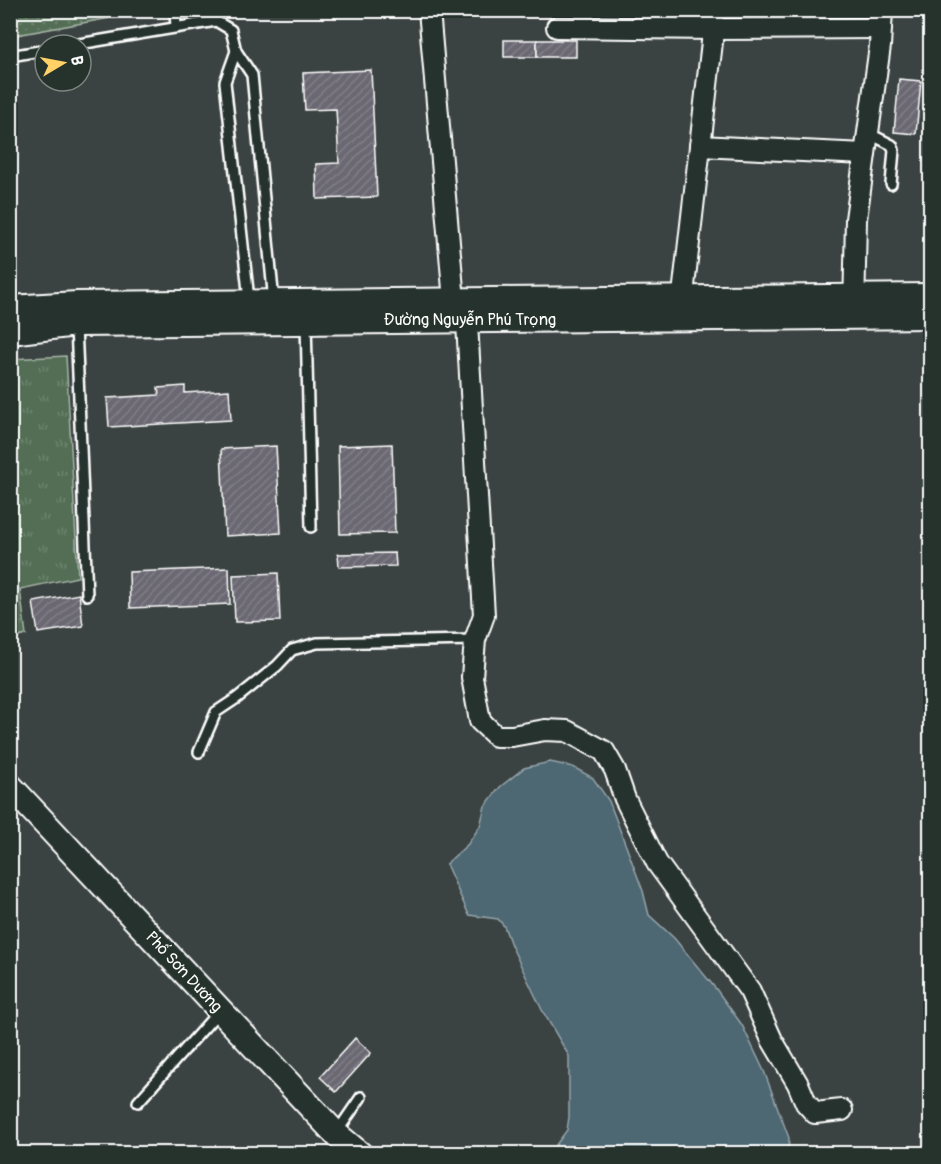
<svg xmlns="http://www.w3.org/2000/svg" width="941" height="1164" viewBox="0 0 941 1164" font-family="Pangolin,sans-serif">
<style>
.grass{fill:url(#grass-dots);stroke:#a9b6aa;stroke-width:1.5}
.park{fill:url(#park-tufts);stroke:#a9b6aa;stroke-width:1.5}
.water{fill:#4e6873;stroke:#95a4ab;stroke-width:1.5}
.building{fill:url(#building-hatch);stroke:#fff;stroke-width:1.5}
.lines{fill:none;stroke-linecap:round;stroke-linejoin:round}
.service-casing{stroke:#fff;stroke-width:14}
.minor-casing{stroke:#fff;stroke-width:24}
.tertiary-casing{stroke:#fff;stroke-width:28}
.service{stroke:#26332d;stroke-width:9}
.minor{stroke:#26332d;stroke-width:20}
.tertiary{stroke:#26332d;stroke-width:24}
.labels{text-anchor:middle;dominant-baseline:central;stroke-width:5;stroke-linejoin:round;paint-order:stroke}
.street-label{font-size:16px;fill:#fff;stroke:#26332d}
</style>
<defs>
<pattern id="grass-dots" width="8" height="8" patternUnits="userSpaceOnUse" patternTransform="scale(1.5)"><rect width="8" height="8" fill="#536e55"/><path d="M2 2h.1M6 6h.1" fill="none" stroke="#6d846e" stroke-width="1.8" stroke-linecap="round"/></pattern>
<pattern id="park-tufts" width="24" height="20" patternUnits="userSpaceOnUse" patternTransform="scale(1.5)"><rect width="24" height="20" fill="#536e55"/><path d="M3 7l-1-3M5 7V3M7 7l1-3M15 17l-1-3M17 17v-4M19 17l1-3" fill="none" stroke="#6d846e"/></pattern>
<pattern id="building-hatch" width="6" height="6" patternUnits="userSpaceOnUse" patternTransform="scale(1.5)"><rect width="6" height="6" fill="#6b6772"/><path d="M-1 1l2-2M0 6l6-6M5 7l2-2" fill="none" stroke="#817e87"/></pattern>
</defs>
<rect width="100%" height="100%" fill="#3b4342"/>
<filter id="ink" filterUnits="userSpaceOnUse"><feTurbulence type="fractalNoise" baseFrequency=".0167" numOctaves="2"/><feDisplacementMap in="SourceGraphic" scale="12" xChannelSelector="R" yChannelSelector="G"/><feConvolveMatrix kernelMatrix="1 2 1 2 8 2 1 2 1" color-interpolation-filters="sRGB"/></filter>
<g filter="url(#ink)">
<polygon class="grass" points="11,10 136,10 136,11 121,16 11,36"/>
<polygon class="park" points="66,356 78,577 20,589 26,635 11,639 11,359"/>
<polygon class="water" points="550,762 573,767 593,778 609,801 643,891 649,915 674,938 716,989 742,1025 764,1071 789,1138 788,1153 550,1153 567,1130 569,1117 569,1056 542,1010 511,945 504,926 498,919 469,915 446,864 468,844 480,826 485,806 500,787 524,768"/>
<g class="building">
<rect x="504" y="40" width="33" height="17"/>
<rect x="537" y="40" width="39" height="17"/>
<polygon points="371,70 377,197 317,199 316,164 339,163 336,109 305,110 303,73"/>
<polygon points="899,79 921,81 916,134 894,132"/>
<polygon points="185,386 185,393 229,390 231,420 109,427 107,398 159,395 158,388"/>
<polygon points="392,444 395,533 340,534 338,446"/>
<polygon points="276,446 281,533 225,536 221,449"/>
<polygon points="395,553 396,566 339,567 338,554"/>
<polygon points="229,568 230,604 130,608 129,572"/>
<polygon points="278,573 280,621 235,622 233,575"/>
<polygon points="79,594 83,626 38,633 33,602"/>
<polygon points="355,1038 371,1053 336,1092 320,1077"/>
</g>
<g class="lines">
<defs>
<g id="service">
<polyline points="175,10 176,27"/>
<polyline points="73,45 216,21 231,30 236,51"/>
<polyline points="10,56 45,50"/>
<polyline points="868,133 892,145 894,150 891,184"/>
<polyline points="249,300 225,82 236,51 252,75 274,302"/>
<polyline points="306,322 311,527"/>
<polyline points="76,325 87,595"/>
<polyline points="199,752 216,712 237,698 277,666 292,650 317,643 475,640"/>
<polyline points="138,1102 220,1010"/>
<polyline points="337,1132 361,1097"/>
</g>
<g id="minor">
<polyline points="429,10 454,301"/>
<polyline points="557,27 712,29 881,28"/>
<polyline points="700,146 865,154"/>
<polyline points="466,306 484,615 475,640 472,677 480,721 496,736 512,736 545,730 567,731 604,751 615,770 625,799 657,863 750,991 772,1040 798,1084 806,1103 815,1113 842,1110"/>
<polyline points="681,312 712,42 713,10"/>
<polyline points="854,312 856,219 880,46 882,10"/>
</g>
<g id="tertiary">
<polyline points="10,308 77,304 930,296"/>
<polyline points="10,332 76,324 930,316"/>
<polyline points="10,786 336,1134 360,1154"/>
</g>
</defs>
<use href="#service" class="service-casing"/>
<use href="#minor" class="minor-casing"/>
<use href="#tertiary" class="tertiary-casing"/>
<use href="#service" class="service"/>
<use href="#minor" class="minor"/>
<use href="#tertiary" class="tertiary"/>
</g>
</g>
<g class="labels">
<g class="street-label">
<text x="470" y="320">Đường Nguyễn Phú Trọng</text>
<text transform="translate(184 972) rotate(47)">Phố Sơn Dương</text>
</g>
</g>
<rect width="941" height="1164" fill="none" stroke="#26332d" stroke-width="36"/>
<rect x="18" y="18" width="905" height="1128" fill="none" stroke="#fff" stroke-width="2" filter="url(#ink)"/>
<g transform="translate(63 63) rotate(80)"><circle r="28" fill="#26332d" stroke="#7d8581" stroke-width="1.5"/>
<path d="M0-4.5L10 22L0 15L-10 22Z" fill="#ffd166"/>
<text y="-9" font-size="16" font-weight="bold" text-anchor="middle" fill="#ffffff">B</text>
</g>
</svg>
